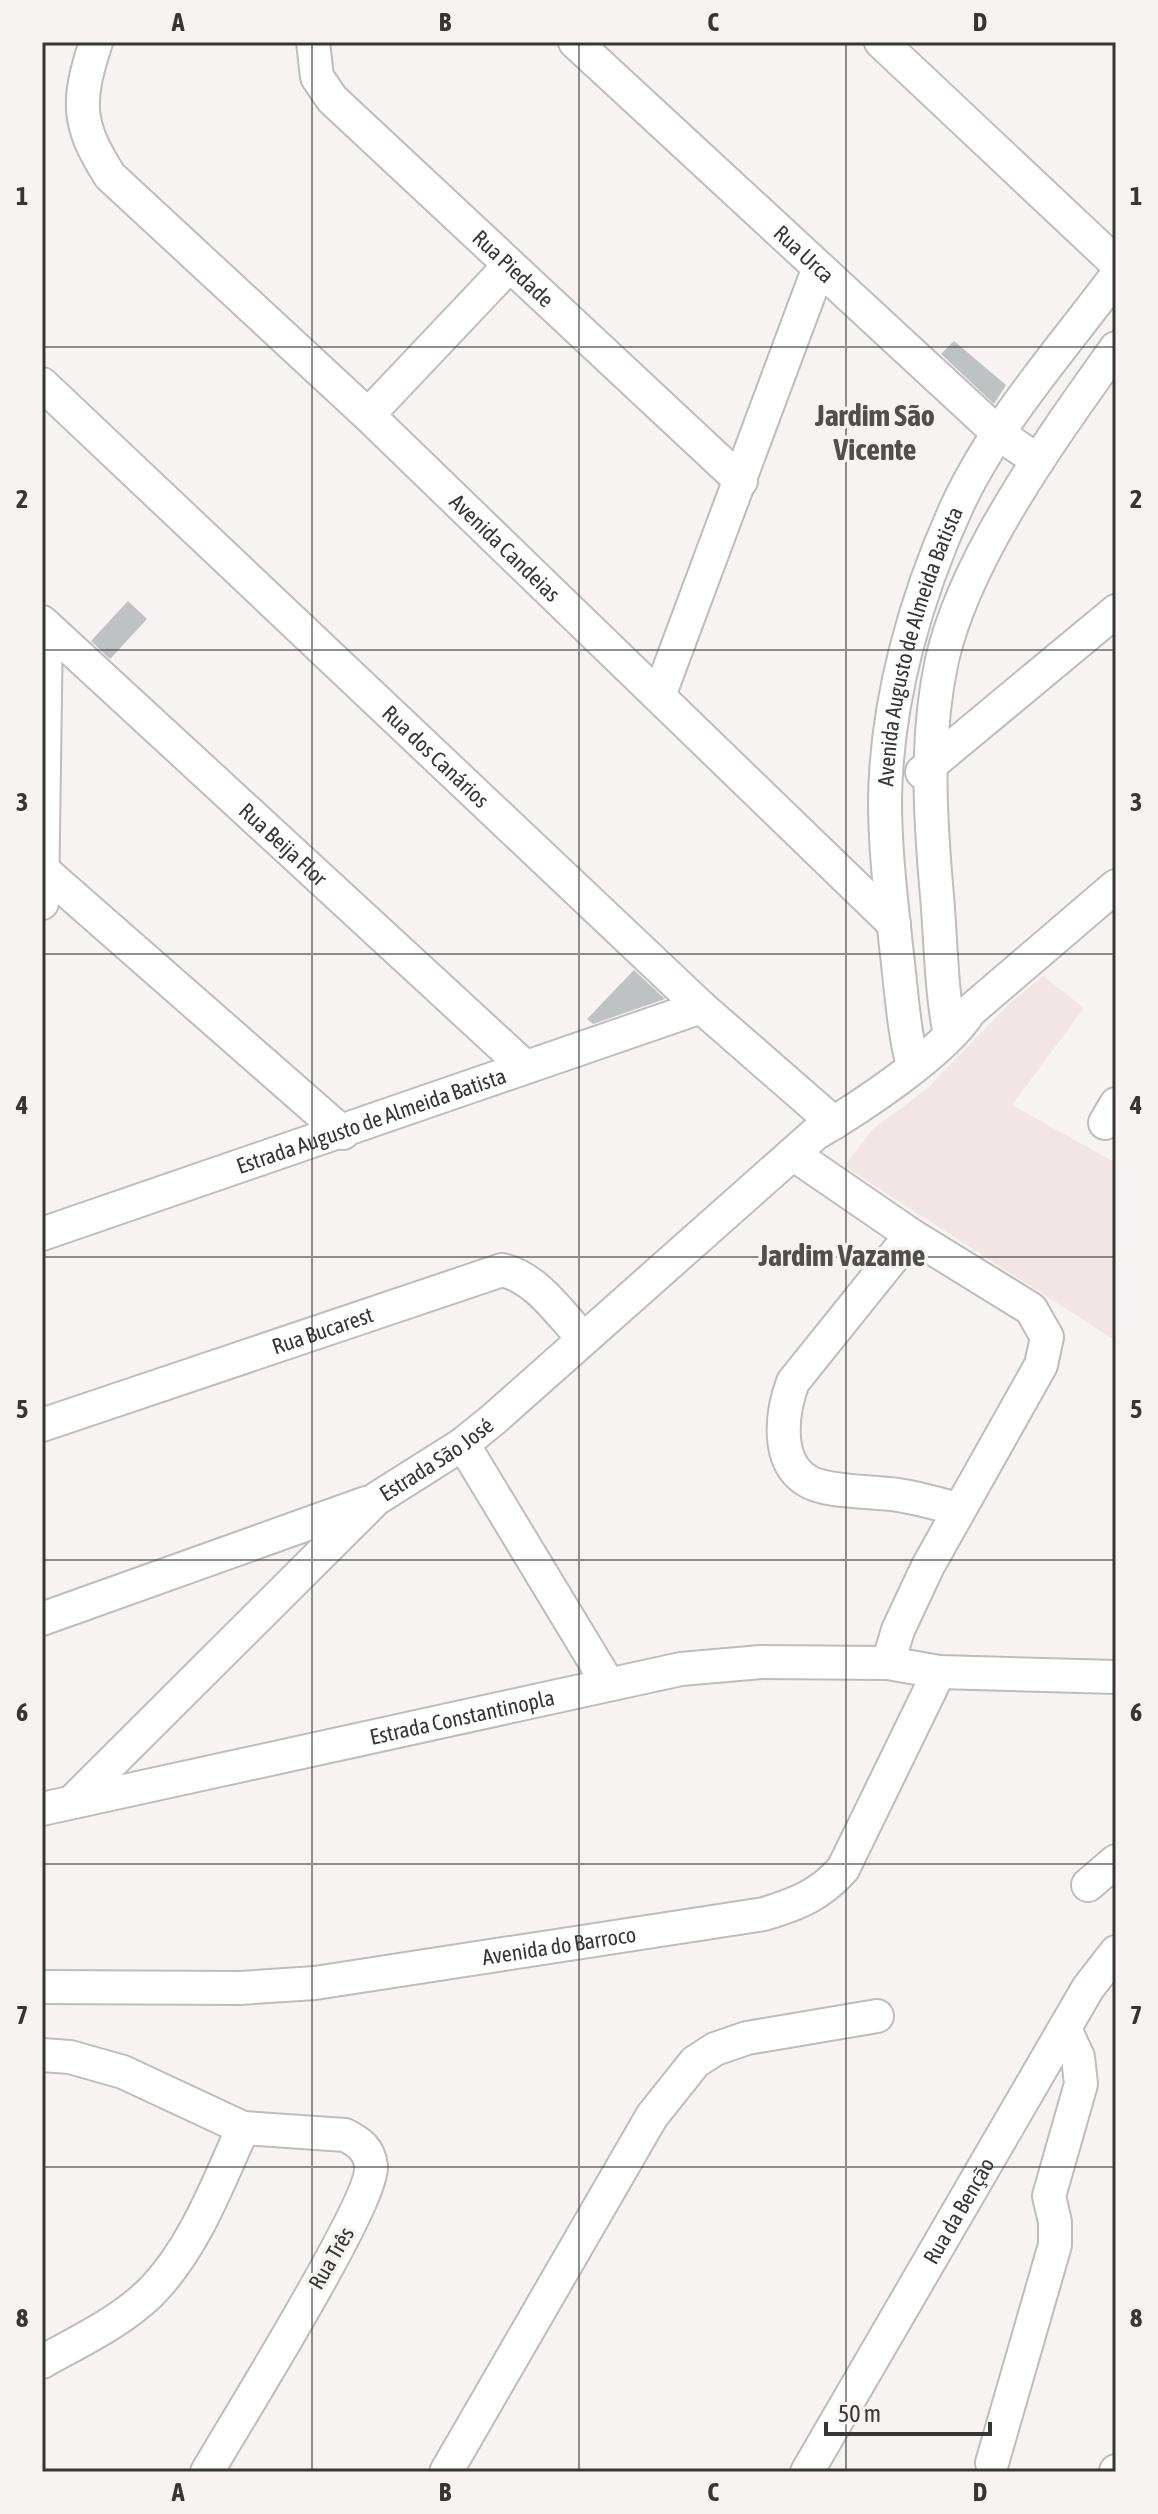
<svg xmlns="http://www.w3.org/2000/svg" width="1158" height="2514" viewBox="0 0 1158 2514" font-family="'Asap Condensed',sans-serif">
<style>
.built{fill:#f2e5e5}
.building{fill:#bfc2c3}
.lines{fill:none;stroke-linecap:round;stroke-linejoin:round}
.minor-casing{stroke:#bfbcbc;stroke-width:36}
.minor{stroke:#fff;stroke-width:32}
.grid{fill:none;stroke:#373535;stroke-width:2;stroke-opacity:0.55}
.labels{text-anchor:middle;dominant-baseline:central;stroke-width:7;stroke-linejoin:round;paint-order:stroke}
.street-label{font-size:22px;fill:#373535;stroke:#f7f3f3}
.district-label{font-size:30px;font-weight:bold;fill:#514e4e;stroke:#f7f3f3}
.neatline{fill:none;stroke:#373535;stroke-width:3}
.grid-label{font-size:26px;text-anchor:middle;font-weight:bold;fill:#373535}
</style>
<rect width="100%" height="100%" fill="#f7f3f3"/>
<polygon class="built" points="1043,976 1084,1008 1012,1105 1116,1163 1116,1341 844,1166 873,1129 928,1088 1009,1004"/>
<g class="building">
<polygon points="954,341 1006,385 994,404 941,354"/>
<polygon points="128,601 147,619 110,659 91,641"/>
<polygon points="634,970 665,999 593,1024 587,1019"/>
</g>
<g class="lines">
<defs>
<g id="minor">
<path id="s1" d="M96,42C77,101 76,123 110,176L368,415L894,924"/>
<path id="s2" d="M313,42L317,77L332,99L741,481"/>
<path id="s3" d="M575,42L999,434L1038,461"/>
<polyline points="881,42 1116,263"/>
<path id="s4" d="M42,384L701,1007L834,1123"/>
<polyline points="368,415 508,267"/>
<path id="s5" d="M42,622L525,1067"/>
<polyline points="659,696 818,270"/>
<polyline points="922,772 1116,611"/>
<polyline points="43,870 343,1133"/>
<polyline points="42,903 46,626"/>
<path d="M950,1035C941,990 941,942 937,896C930,817 925,738 942,660C966,555 1054,435 1116,348"/>
<path id="s6" d="M913,1066C903,1027 901,986 896,946C891,898 885,850 885,801C886,701 916,595 958,504C997,421 1062,349 1116,276"/>
<polyline points="1105,1123 1116,1104"/>
<polyline points="793,1154 911,1235 1031,1309 1047,1337 1041,1365 928,1566 898,1630 888,1663"/>
<path id="s7" d="M42,1234L701,1007"/>
<path d="M911,1235L793,1382C782,1411 775,1460 806,1480C824,1493 874,1491 898,1495C918,1498 938,1504 958,1509"/>
<path id="s8" d="M42,1425L502,1270C536,1277 560,1314 583,1338"/>
<polyline points="463,1444 607,1682"/>
<polyline points="42,1619 366,1503"/>
<path id="s9" d="M73,1801L376,1499L463,1444L495,1418L815,1134C858,1109 945,1052 970,1011L1116,886"/>
<path id="s10" d="M42,1809L681,1669L761,1662L888,1663L939,1672L1116,1677"/>
<polyline points="1088,1885 1116,1861"/>
<path id="s11" d="M42,1987L240,1988L315,1983L764,1914C797,1904 820,1895 843,1869L939,1672"/>
<path d="M42,2055L70,2057L123,2072L243,2128L345,2135C359,2142 369,2149 371,2166C374,2202 234,2425 207,2472"/>
<path d="M42,2362C79,2341 119,2323 150,2293C194,2249 218,2183 243,2128"/>
<polyline points="992,2463 1055,2245 1055,2222 1049,2196 1081,2084 1078,2057 1065,2029"/>
<polyline points="446,2472 652,2116 695,2062 715,2049 747,2038 877,2016"/>
<path id="s12" d="M807,2472L1088,1988L1116,1952"/>
<polyline points="1116,2472 1116,2471"/>
</g>
</defs>
<use href="#minor" class="minor-casing"/>
<use href="#minor" class="minor"/>
</g>
<path class="grid" d="M312,42V2472M579,42V2472M846,42V2472M42,347H1116M42,650H1116M42,954H1116M42,1257H1116M42,1560H1116M42,1864H1116M42,2167H1116"/>
<g class="labels">
<g class="street-label">
<text stroke="none"><textPath href="#s3" startOffset="312">Rua Urca</textPath></text>
<text stroke="none"><textPath href="#s2" startOffset="310">Rua Piedade</textPath></text>
<text stroke="none"><textPath href="#s1" startOffset="684">Avenida Candeias</textPath></text>
<text stroke="none"><textPath href="#s6" startOffset="426">Avenida Augusto de Almeida Batista</textPath></text>
<text stroke="none"><textPath href="#s4" startOffset="542">Rua dos Canários</textPath></text>
<text stroke="none"><textPath href="#s5" startOffset="328">Rua Beija Flor</textPath></text>
<text stroke="none"><textPath href="#s7" startOffset="348">Estrada Augusto de Almeida Batista</textPath></text>
<text stroke="none"><textPath href="#s8" startOffset="296">Rua Bucarest</textPath></text>
<text stroke="none"><textPath href="#s9" startOffset="500">Estrada São José</textPath></text>
<text stroke="none"><textPath href="#s10" startOffset="430">Estrada Constantinopla</textPath></text>
<text stroke="none"><textPath href="#s11" startOffset="520">Avenida do Barroco</textPath></text>
<text stroke="none"><textPath href="#s12" startOffset="302">Rua da Benção</textPath></text>
<text transform="translate(331 2258) rotate(-60)">Rua Três</text>
</g>
<g class="district-label">
<text x="875" y="415">Jardim São<tspan x="875" dy="34">Vicente</tspan></text>
<text x="842" y="1255">Jardim Vazame</text>
</g>
</g>
<rect width="1158" height="2514" fill="none" stroke="#f7f3f3" stroke-width="88"/>
<path d="M826 2422v12h164v-12" fill="none" stroke="#373535" stroke-width="4"/>
<text x="838" y="2422" font-size="24" fill="#373535" stroke="#f7f3f3" stroke-width="6" paint-order="stroke">50 m</text>
<rect x="44" y="44" width="1070" height="2426" class="neatline"/>
<g class="grid-label">
<text x="178" y="31">A</text>
<text x="445" y="31">B</text>
<text x="713" y="31">C</text>
<text x="980" y="31">D</text>
<text x="22" y="205">1</text>
<text x="1136" y="205">1</text>
<text x="22" y="508">2</text>
<text x="1136" y="508">2</text>
<text x="22" y="811">3</text>
<text x="1136" y="811">3</text>
<text x="22" y="1114">4</text>
<text x="1136" y="1114">4</text>
<text x="22" y="1418">5</text>
<text x="1136" y="1418">5</text>
<text x="22" y="1721">6</text>
<text x="1136" y="1721">6</text>
<text x="22" y="2024">7</text>
<text x="1136" y="2024">7</text>
<text x="22" y="2327">8</text>
<text x="1136" y="2327">8</text>
<text x="178" y="2501">A</text>
<text x="445" y="2501">B</text>
<text x="713" y="2501">C</text>
<text x="980" y="2501">D</text>
</g>
</svg>
